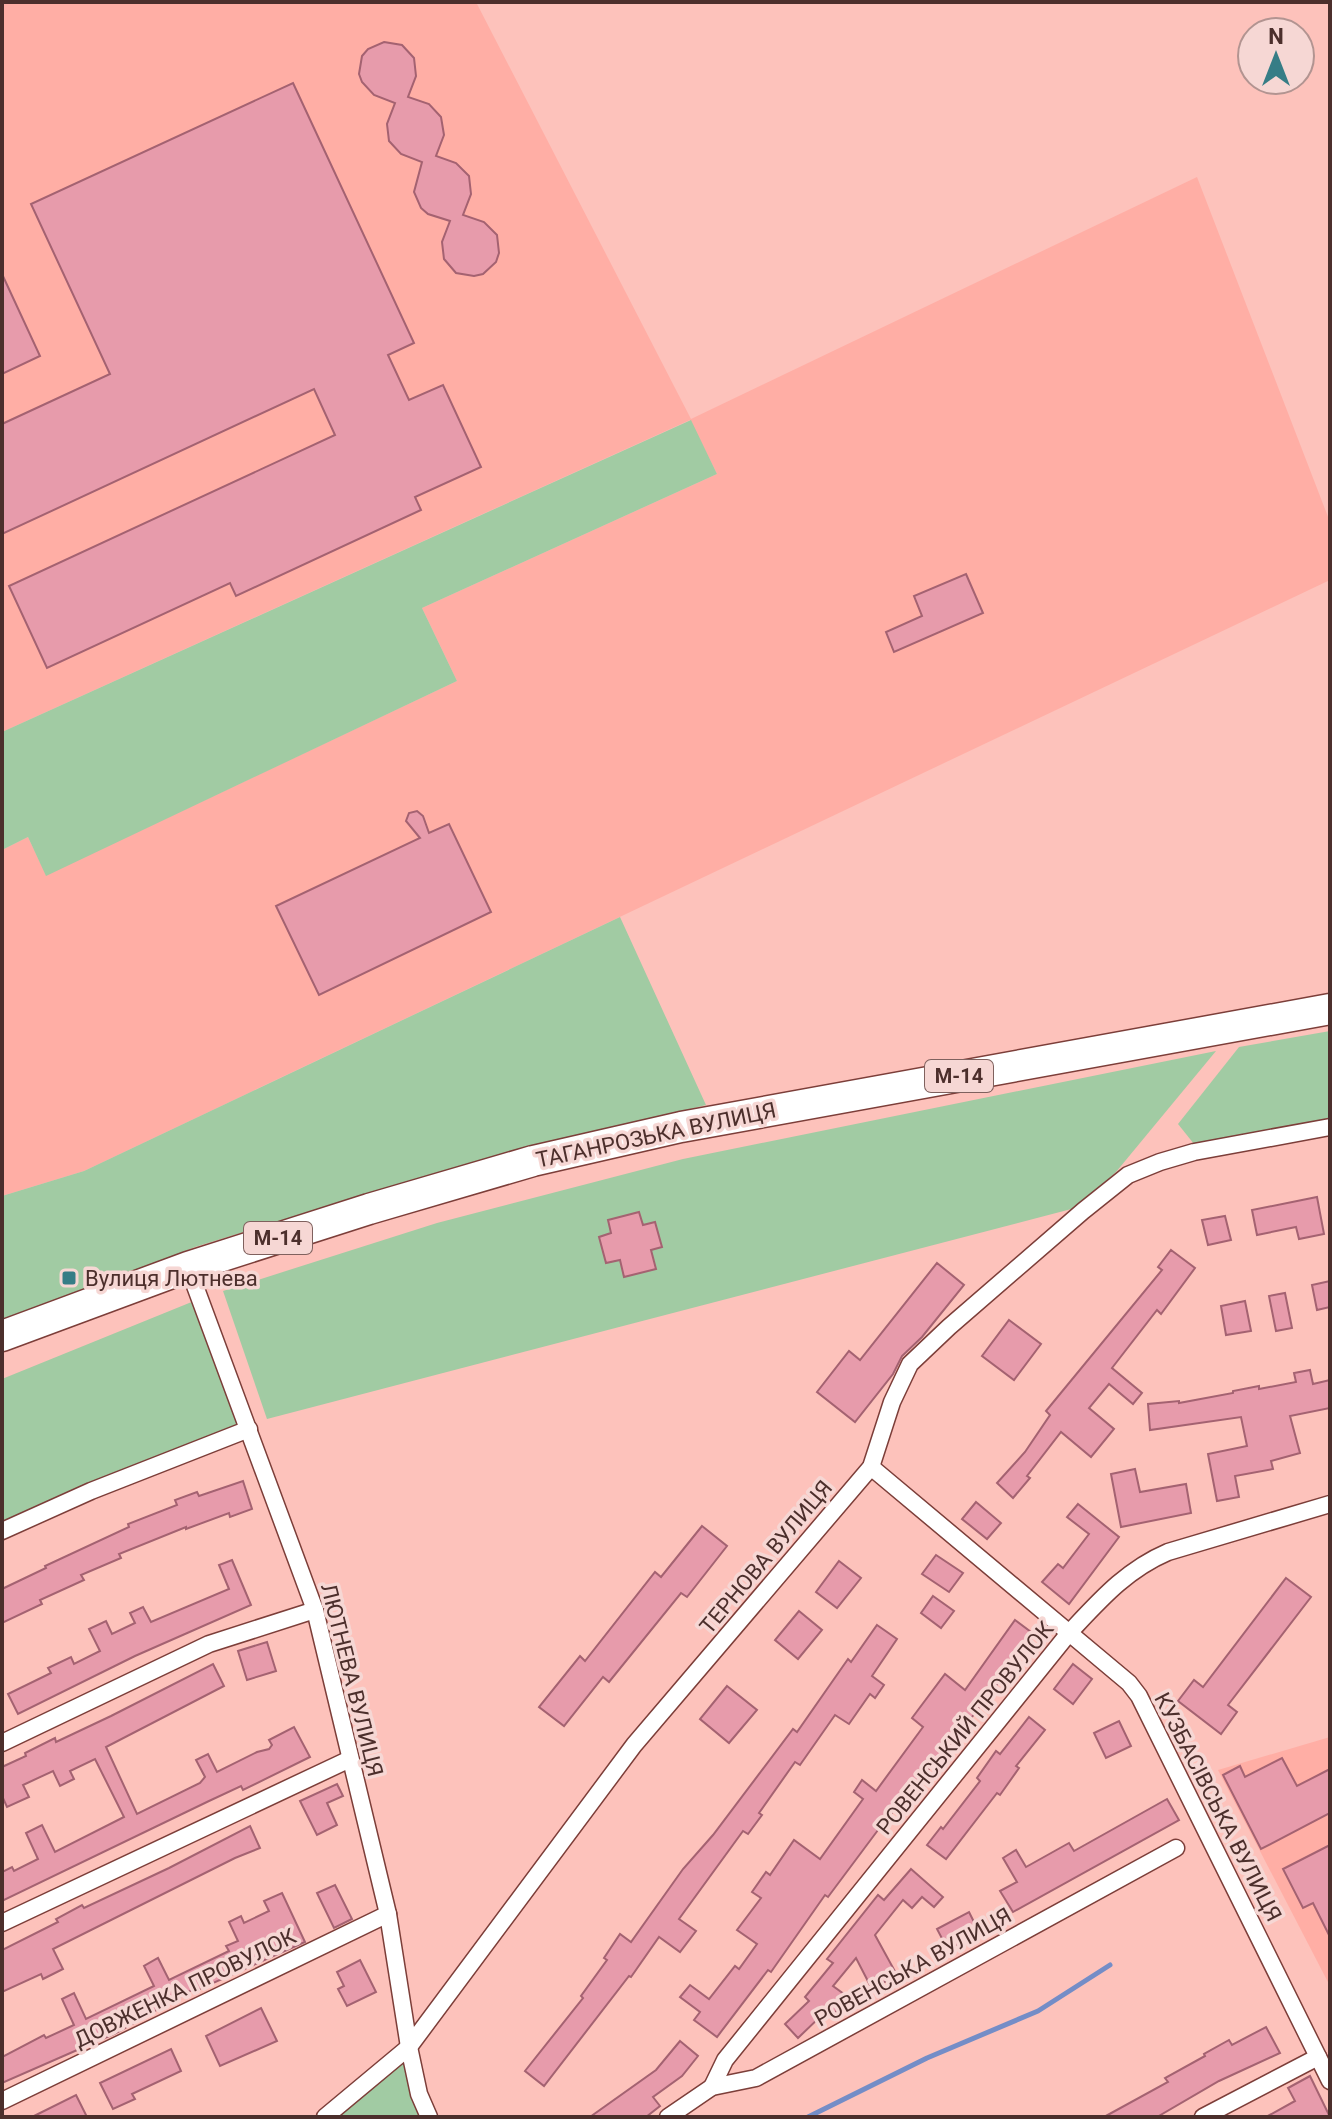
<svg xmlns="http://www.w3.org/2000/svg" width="1332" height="2119" viewBox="0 0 1332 2119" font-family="Roboto,sans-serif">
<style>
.built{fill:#ffaea5}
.green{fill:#a1cba3}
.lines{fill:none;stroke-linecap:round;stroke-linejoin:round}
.stream{stroke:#748dc7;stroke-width:5}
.building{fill:#e79bab;stroke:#a46271;stroke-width:2}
.street-casing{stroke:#7c3e39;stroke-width:19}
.highway-casing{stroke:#7c3e39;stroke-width:33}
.street{stroke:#fff;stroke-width:16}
.highway{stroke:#fff;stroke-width:30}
.poi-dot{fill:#367d86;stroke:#f6d7d4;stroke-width:3}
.labels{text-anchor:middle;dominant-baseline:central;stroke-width:7;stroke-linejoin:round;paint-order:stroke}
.shield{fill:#f6d7d4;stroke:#7f615e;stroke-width:2}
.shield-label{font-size:20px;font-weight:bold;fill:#4c2f2c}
.street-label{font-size:22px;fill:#4c2f2c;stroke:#f6d7d4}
.poi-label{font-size:22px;fill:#4c2f2c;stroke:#f6d7d4;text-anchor:start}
</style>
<rect width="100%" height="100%" fill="#fdc2bb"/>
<g class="built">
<polygon points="2,2 476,2 691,419 1197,177 1330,522 1330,580 84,1171 2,1196 2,850 28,837 46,875 457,681 422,608 717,474 690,420 2,732"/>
<polygon points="1330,1737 1330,1986 1218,1770"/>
</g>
<g class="green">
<polygon points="691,420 717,474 422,608 457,681 46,876 28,837 2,850 2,732"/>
<polygon points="620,917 706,1105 424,1177 195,1247 2,1325 2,1196 84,1171"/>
<polygon points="1330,1031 1330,1118 1194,1144 1178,1124 1239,1047"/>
<polygon points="1216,1051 1116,1172 1079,1207 267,1419 223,1291 437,1223 683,1159"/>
<polygon points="199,1299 244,1428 2,1527 2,1379"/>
<polygon points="413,2052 428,2117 336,2117"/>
</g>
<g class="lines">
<polyline class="stream" points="808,2117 927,2058 1038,2011 1110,1965"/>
</g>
<g class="building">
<polygon points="384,42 402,45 414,58 416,76 408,97 429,104 441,117 444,135 436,156 456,163 469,176 471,194 463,215 484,222 497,235 499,253 496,262 483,274 474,276 456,273 444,259 442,242 450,221 428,214 421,208 414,192 422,162 401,154 389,141 387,124 395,103 374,95 362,82 359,74 362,56 368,49"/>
<polygon points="293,83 414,343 388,355 409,400 443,385 481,467 415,497 421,510 236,596 230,583 47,668 9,586 335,435 314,389 2,534 2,424 110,374 31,204"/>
<polygon points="2,274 40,356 2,374"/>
<polygon points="966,574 983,613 894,652 886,632 922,616 914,596"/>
<polygon points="417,811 423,816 429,833 449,824 491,912 319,995 276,906 420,838 406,821 409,813"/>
<polygon points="1317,1197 1324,1234 1299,1239 1296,1227 1257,1235 1252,1210"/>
<polygon points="639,1212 643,1225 655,1222 662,1247 651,1250 656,1269 624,1277 620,1260 606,1263 599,1237 611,1233 608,1220"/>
<polygon points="1225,1216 1231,1240 1208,1245 1202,1220"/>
<polygon points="1171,1250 1195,1268 1161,1314 1157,1310 1112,1368 1142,1393 1133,1404 1109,1384 1089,1408 1114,1429 1091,1457 1061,1432 1027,1476 1030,1478 1013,1498 997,1483 1025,1452 1050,1415 1046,1411 1162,1270 1158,1267"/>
<polygon points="937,1263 964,1285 922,1337 902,1356 893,1374 855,1422 817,1392 849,1351 860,1360"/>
<polygon points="1330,1281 1330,1307 1317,1310 1312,1285"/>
<polygon points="1285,1293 1292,1328 1276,1331 1269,1296"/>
<polygon points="1245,1301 1251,1331 1226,1335 1221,1306"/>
<polygon points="1009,1320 1041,1344 1014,1380 982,1356"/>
<polygon points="1310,1370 1313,1384 1330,1380 1330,1408 1290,1416 1300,1453 1271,1461 1273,1469 1235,1476 1239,1497 1217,1501 1208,1454 1247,1446 1241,1417 1150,1430 1148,1404 1179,1401 1179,1403 1233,1393 1233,1391 1259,1386 1259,1389 1296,1382 1294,1373"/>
<polygon points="1135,1469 1140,1492 1186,1484 1191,1513 1121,1527 1111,1474"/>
<polygon points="243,1481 252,1509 230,1517 229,1513 186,1529 186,1527 119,1554 121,1558 81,1575 84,1580 40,1600 42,1604 2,1623 2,1589 46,1568 45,1566 129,1527 128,1524 177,1505 175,1500 197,1492 199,1496"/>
<polygon points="976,1502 1001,1523 987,1539 962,1519"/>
<polygon points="1078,1504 1119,1537 1069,1604 1042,1582 1058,1564 1063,1568 1089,1534 1067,1517"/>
<polygon points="702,1526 727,1546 687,1597 681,1593 609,1682 603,1677 564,1726 539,1707 580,1656 585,1661 655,1572 661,1577"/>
<polygon points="936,1555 963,1573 949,1592 922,1574"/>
<polygon points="232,1560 251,1605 135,1656 18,1714 8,1694 51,1673 48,1668 71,1657 74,1664 100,1651 89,1629 106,1621 112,1634 135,1623 130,1613 143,1607 151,1622 229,1589 219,1565"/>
<polygon points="839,1561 861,1578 837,1608 816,1592"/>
<polygon points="1286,1578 1311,1597 1228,1705 1237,1712 1221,1734 1178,1701 1194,1680 1203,1687"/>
<polygon points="933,1596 954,1611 941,1628 921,1613"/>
<polygon points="799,1611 822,1630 798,1659 775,1640"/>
<polygon points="1015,1620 1035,1635 935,1765 933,1764 881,1826 828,1897 825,1895 771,1972 768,1970 717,2037 694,2020 700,2012 680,1997 690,1985 709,1999 735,1966 739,1969 757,1944 737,1930 761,1898 752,1892 766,1872 770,1875 794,1840 820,1859 863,1799 854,1792 862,1780 876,1791 923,1727 912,1718 945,1674 965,1690"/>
<polygon points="877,1625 897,1639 872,1676 884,1685 875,1698 870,1694 849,1724 835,1715 800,1765 795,1762 759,1813 762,1815 748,1834 743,1831 679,1919 696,1931 680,1952 659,1937 631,1977 629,1976 544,2086 525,2071 583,1998 581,1996 607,1960 604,1958 620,1934 631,1942 683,1869 713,1835 793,1729 797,1732 848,1659 851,1662"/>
<polygon points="267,1642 276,1671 247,1680 238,1651"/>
<polygon points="213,1664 224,1686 106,1747 137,1814 200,1783 205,1777 196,1760 208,1754 217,1772 257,1752 269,1749 272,1745 269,1740 294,1727 310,1757 243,1790 241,1786 209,1801 2,1901 2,1872 12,1867 14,1871 38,1859 26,1833 42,1825 55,1852 124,1817 95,1759 70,1771 74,1779 60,1786 53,1771 23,1785 29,1797 7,1807 2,1796 2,1767 26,1756 25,1753 55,1738 56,1742 111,1716"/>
<polygon points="1073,1664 1092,1679 1073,1704 1054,1689"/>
<polygon points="727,1686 757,1710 729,1743 700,1719"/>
<polygon points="1029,1717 1045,1730 1016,1766 1019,1768 1000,1795 997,1793 946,1859 927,1845 941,1827 943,1829 980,1781 977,1778 996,1751 1000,1754"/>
<polygon points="1119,1721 1131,1746 1106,1758 1094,1733"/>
<polygon points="1282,1758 1297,1786 1330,1769 1330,1813 1261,1849 1223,1775 1240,1766 1245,1777"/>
<polygon points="337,1784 343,1796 327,1803 337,1825 317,1835 300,1801"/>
<polygon points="1167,1799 1179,1820 1013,1912 1000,1891 1017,1882 1003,1858 1016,1850 1026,1867 1069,1843 1074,1851"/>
<polygon points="250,1826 260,1848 235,1858 53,1949 63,1969 43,1979 41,1974 2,1992 2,1950 58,1922 56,1919 82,1905 84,1908 169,1868"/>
<polygon points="1330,1845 1330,1937 1313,1903 1303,1908 1283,1869"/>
<polygon points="911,1869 943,1897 934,1907 922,1897 912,1908 903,1900 875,1935 897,1975 872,1989 856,1958 833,1986 848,1997 831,2018 824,2013 798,2038 785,2024 809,2001 805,1997 833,1963 827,1959 878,1895 884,1900"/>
<polygon points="335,1885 352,1919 334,1928 317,1893"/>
<polygon points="282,1893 305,1942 193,1992 192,1990 116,2033 2,2083 2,2057 44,2035 46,2038 74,2025 62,1999 74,1993 86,2019 154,1986 144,1966 158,1958 169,1980 229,1951 226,1946 238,1941 229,1922 241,1916 244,1923 269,1911 264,1901"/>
<polygon points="969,1912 980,1934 948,1950 937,1929"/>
<polygon points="360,1960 376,1992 347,2006 338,1989 344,1986 337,1972"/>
<polygon points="261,2008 277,2041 220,2066 206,2036"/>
<polygon points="1266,2027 1280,2053 1219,2081 1157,2117 1104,2117 1168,2082 1165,2078 1205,2056 1204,2054 1229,2040 1232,2045"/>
<polygon points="680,2041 698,2056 682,2076 653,2097 660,2106 646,2117 590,2117 656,2070"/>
<polygon points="171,2049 181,2071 132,2094 135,2099 113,2109 100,2083"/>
<polygon points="1310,2076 1330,2117 1266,2117 1295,2101 1288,2088"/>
<polygon points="76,2095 87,2117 32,2117"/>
</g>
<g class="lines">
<defs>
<g id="street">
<polyline points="188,1267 315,1610 388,1914 409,2047 419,2094 429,2117"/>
<polyline points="871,1467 1129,1683 1139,1696 1330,2081"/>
<polyline points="2,1531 91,1491 249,1429"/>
<polyline points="2,1743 209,1644 315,1610"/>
<polyline points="2,1923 350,1759"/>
<path d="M712,2087L725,2060L1069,1633C1100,1600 1126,1570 1168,1552L1330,1504"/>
<polyline points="2,2101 388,1914"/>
<polyline points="325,2117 409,2047 634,1745 871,1467 892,1402 910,1364 949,1327 1083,1211 1128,1175 1160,1162 1194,1152 1330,1127"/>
<polyline points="668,2117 712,2087 756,2078 1176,1848"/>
<polyline points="1203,2117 1318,2057"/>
</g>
<polyline id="highway" points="2,1336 188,1267 369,1209 533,1161 681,1127 1330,1009"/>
</defs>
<use href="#street" class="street-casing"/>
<use href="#highway" class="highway-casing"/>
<use href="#street" class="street"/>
<use href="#highway" class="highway"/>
</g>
<rect class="poi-dot" x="61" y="1270" width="16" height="16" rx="4"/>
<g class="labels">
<g class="shield">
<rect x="925" y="1060" width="68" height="32" rx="6"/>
<rect x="244" y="1222" width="68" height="32" rx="6"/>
</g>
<g class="shield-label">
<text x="959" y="1076">М-14</text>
<text x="278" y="1238">М-14</text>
</g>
<g class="street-label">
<text transform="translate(656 1135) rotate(-12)">ТАГАНРОЗЬКА ВУЛИЦЯ</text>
<text transform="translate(766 1557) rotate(-50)">ТЕРНОВА ВУЛИЦЯ</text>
<text transform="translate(352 1680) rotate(76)">ЛЮТНЕВА ВУЛИЦЯ</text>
<text transform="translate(965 1728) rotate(-51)">РОВЕНСЬКИЙ ПРОВУЛОК</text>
<text transform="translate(1218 1807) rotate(63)">КУЗБАСІВСЬКА ВУЛИЦЯ</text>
<text transform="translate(913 1967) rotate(-29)">РОВЕНСЬКА ВУЛИЦЯ</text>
<text transform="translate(185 1988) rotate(-26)">ДОВЖЕНКА ПРОВУЛОК</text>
</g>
<g class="poi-label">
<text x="85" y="1278">Вулиця Лютнева</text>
</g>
</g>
<rect width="1332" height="2119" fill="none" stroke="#4c2f2c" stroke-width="8"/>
<g transform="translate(1276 56)"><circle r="38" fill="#f6d7d4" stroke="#b29491" stroke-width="2"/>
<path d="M0-6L14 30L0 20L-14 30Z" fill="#367d86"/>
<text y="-12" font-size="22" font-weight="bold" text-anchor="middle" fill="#4c2f2c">N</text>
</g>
</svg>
